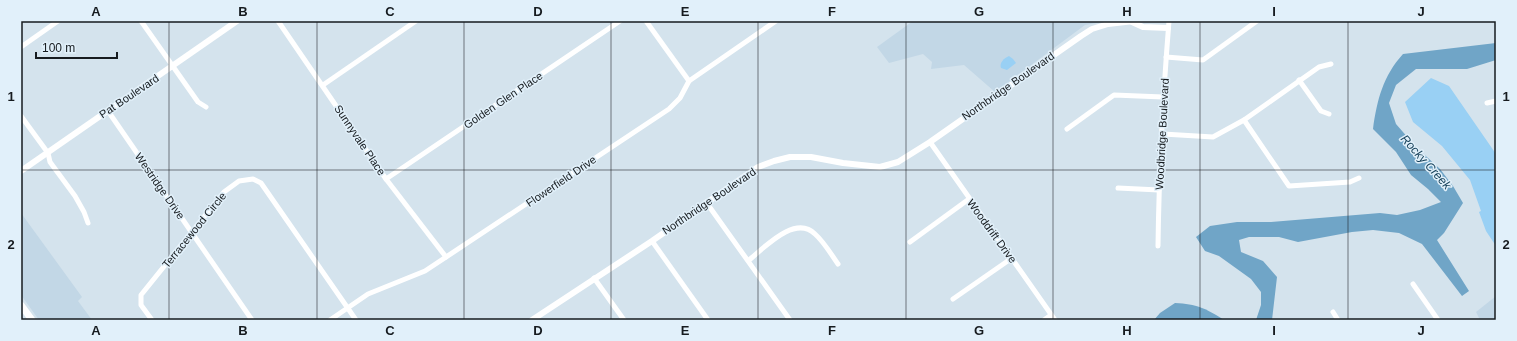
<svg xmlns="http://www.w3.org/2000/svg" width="1517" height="341" viewBox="0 0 1517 341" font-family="Helvetica,sans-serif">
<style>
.built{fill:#c2d7e6}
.green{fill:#99d0f4}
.water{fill:#70a5c7}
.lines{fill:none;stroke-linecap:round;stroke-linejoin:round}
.minor{stroke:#fff;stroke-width:5}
.tertiary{stroke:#fff;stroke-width:6}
.secondary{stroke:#fff;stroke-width:7}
.grid{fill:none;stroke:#161b1f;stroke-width:1;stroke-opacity:0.55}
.labels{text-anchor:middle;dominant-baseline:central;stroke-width:3;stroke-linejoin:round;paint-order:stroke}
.street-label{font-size:11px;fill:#161b1f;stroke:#e1f0fa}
.water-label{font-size:12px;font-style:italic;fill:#133e57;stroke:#e1f0fa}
.neatline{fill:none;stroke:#161b1f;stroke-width:1.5}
.grid-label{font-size:13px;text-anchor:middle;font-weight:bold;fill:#161b1f}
</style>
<rect width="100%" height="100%" fill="#d4e3ed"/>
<g class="built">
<polygon points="913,21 1107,21 1085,25 995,92 964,65 931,69 932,62 923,54 889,63 877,47"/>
<polygon points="21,213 82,297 78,301 92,320 39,320 21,295"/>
<polygon points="1496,296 1496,320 1480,320 1476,312"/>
</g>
<g class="green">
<path d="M1009,56L1013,59L1016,63L1007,70L1001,68C999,63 1004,58 1009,56Z"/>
<polygon points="1431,78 1449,86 1496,154 1496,246 1486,231 1479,212 1481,211 1470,180 1442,146 1413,122 1405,102"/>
</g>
<g class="water">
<path d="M1496,43V60L1467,69H1416L1396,85L1389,103L1396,124L1416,147L1440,169L1453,186L1463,203L1444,233L1437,240L1469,291L1462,296L1422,244L1399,233L1373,230L1352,232L1298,242L1279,237H1249L1239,240L1241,252L1263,261L1277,277L1272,320H1256L1261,305V292L1251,279L1219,256L1205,251L1196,237L1210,226L1237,222H1271L1380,213L1397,215L1420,210L1441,202L1428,189L1411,175L1396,152L1373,129C1377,100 1383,76 1403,54Z"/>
<path d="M1175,303C1197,304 1205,308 1224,320H1154L1160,313Z"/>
</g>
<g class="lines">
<g class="minor">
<polyline points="141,21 198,102 206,107"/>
<polyline points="278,21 386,179 446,257"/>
<polyline points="646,21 689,81"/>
<polyline points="21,47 58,21"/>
<polyline points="1166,57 1203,60 1257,21"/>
<polyline points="1299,80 1321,111 1329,114"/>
<polyline points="323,85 416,21"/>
<polyline points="1487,103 1496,101"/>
<polyline points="108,111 252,320"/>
<polyline points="21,116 48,153 50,162 75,196 84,212 88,223"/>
<polyline points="1244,120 1289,186 1350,182 1359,178"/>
<polyline points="1067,129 1114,95 1163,97"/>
<polyline points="1163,134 1213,137 1244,120 1319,67 1331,64"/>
<polyline points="930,142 1055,320"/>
<polyline points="386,179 620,21"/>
<polyline points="1118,188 1159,190"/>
<polyline points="706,202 790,320"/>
<polyline points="652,241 708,320"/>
<polyline points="910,242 969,199"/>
<path d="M1158,246C1159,171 1163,96 1169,21"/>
<path d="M749,260C764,248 795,214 815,234C824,242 831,254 838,264"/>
<polyline points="594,278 624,320"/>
<polyline points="1413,284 1438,320"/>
<polyline points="953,299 1012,258"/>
<polyline points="1333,312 1338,320"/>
<polyline points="152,320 141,305 141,295 224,192 239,181 253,179 261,183 356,320"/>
<polyline points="330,320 368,294 425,271 669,109 680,98 689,81 776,21"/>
<polyline points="1044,320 1051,315"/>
</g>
<g class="tertiary">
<polyline points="1132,22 1143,27 1168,28"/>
<polyline points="21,171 237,21"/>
<polyline points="532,320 652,241 758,167 774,161 790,157 811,157 843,163 880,167 898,162 930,142 1081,36 1092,29 1108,24 1134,21"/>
</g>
<polyline class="secondary" points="21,305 32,320"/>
</g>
<path class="grid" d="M169,21V320M317,21V320M464,21V320M611,21V320M758,21V320M906,21V320M1053,21V320M1200,21V320M1348,21V320M21,170H1496"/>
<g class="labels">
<g class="street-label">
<text transform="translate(1008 86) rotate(-35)">Northbridge Boulevard</text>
<text transform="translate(129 96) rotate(-34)">Pat Boulevard</text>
<text transform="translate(503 100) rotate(-34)">Golden Glen Place</text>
<text transform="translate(1162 134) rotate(-87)">Woodbridge Boulevard</text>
<text transform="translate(360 140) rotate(56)">Sunnyvale Place</text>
<text transform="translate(561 181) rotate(-34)">Flowerfield Drive</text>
<text transform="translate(160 186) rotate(55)">Westridge Drive</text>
<text transform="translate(709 201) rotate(-34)">Northbridge Boulevard</text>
<text transform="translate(194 230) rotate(-51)">Terracewood Circle</text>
<text transform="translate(992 231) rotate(54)">Wooddrift Drive</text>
</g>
<g class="water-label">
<text transform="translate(1426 162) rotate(48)">Rocky Creek</text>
</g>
</g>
<rect width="1517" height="341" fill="none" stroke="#e1f0fa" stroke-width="44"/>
<path d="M36 52v6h81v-6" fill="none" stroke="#161b1f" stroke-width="2"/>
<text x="42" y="52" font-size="12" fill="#161b1f" stroke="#e1f0fa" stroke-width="3" paint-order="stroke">100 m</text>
<rect x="22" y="22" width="1473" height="297" class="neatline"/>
<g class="grid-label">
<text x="96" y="16">A</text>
<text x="243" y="16">B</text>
<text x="390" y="16">C</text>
<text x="538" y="16">D</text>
<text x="685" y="16">E</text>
<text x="832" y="16">F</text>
<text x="979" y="16">G</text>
<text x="1127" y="16">H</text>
<text x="1274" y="16">I</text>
<text x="1421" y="16">J</text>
<text x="11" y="101">1</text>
<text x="1506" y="101">1</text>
<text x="11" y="249">2</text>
<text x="1506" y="249">2</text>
<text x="96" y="335">A</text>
<text x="243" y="335">B</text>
<text x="390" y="335">C</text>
<text x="538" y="335">D</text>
<text x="685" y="335">E</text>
<text x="832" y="335">F</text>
<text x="979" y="335">G</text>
<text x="1127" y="335">H</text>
<text x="1274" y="335">I</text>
<text x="1421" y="335">J</text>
</g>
</svg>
